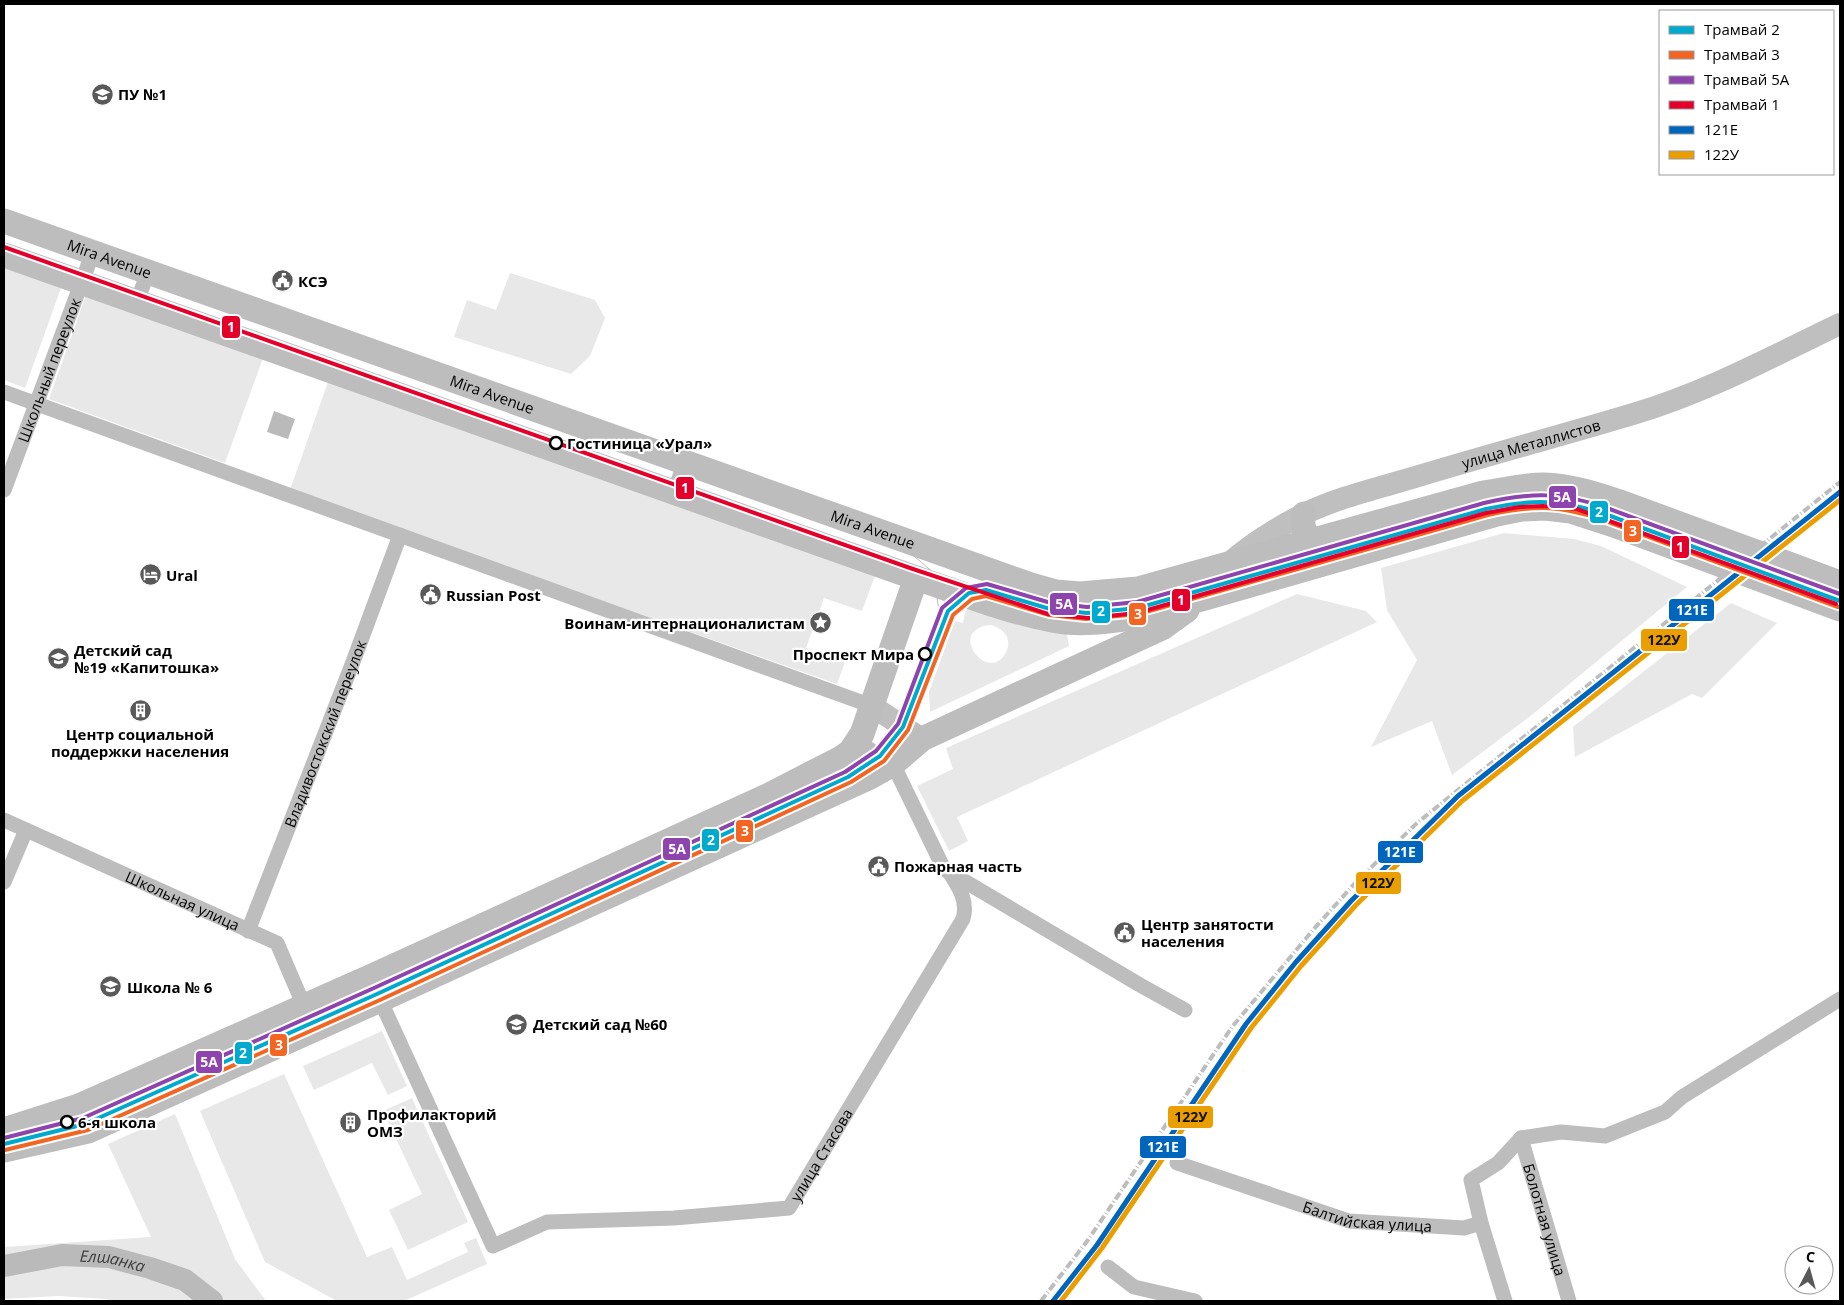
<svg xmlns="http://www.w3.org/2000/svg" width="1844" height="1305" viewBox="0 0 1844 1305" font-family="'Open Sans',sans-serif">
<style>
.green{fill:#e8e8e8;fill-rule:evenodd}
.water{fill:#bababa}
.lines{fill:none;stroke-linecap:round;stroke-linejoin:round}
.river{stroke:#bababa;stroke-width:22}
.street{stroke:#bdbdbd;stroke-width:15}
.secondary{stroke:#bfbfbf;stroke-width:22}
.primary{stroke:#bdbdbd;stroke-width:25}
.tram{stroke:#bdbdbd;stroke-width:1}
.rail{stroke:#bdbdbd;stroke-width:4;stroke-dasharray:8 2.5 1 2.5;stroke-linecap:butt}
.rail-1-casing{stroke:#fff;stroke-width:9}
.rail-2-casing{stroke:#fff;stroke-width:9}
.rail-1{stroke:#0065bd;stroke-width:5}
.rail-2{stroke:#eb9e00;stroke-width:5}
.tram-1-casing{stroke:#fff;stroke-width:8}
.tram-2-casing{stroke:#fff;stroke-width:8}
.tram-3-casing{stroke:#fff;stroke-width:8}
.tram-4-casing{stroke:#fff;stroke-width:8}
.tram-1{stroke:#00a9ce;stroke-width:4}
.tram-2{stroke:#f26522;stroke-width:4}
.tram-3{stroke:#8e44ad;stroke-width:4}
.tram-4{stroke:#e4002b;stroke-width:4}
.stop-dot{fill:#fff;stroke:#000;stroke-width:2.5}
.labels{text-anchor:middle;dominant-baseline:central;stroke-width:4.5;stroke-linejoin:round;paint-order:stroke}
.poi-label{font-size:15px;font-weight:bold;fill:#000;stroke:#fff;text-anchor:start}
.street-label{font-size:15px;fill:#000;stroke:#fff}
.stop-label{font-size:15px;font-weight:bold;fill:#000;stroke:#fff;text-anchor:start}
.water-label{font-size:16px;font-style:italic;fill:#3e3e3e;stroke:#fff}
.line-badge{stroke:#fff;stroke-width:2}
.badge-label{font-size:14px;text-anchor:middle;font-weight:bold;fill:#fff}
.pale-badge-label{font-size:14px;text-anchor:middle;font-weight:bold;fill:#111}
</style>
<rect width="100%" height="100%" fill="#fff"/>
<g class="green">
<polygon points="4,267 61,288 25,388 4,380"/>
<polygon points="510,273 595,300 605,318 590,356 571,374 454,337 467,300 496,310"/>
<polygon points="86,295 263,358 225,463 49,399"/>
<polygon points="329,379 876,573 862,611 824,598 806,648 845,662 837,684 290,490"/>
<polygon points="1504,533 1574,539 1601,546 1687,587 1533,714 1452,775 1432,721 1371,747 1417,660 1387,610 1381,568"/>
<polygon points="1297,594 1366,611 1377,622 957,817 968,841 949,851 917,786 953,769 946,748"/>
<polygon points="1731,603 1777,623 1702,698 1692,694 1575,757 1573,727"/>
<path d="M966,609L1059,628L1067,634L1069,646L930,712L929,692L955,621L963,623ZM990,625C1002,627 1012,637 1007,650C991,688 944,630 990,625Z"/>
<polygon points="382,1031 407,1086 388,1095 372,1063 314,1090 303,1066"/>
<polygon points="284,1074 367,1257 392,1247 407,1280 468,1252 464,1243 476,1238 487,1264 404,1301 337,1301 265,1262 200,1111"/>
<polygon points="412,1098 468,1222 408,1250 389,1210 422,1194 383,1111"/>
<polygon points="175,1114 235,1259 266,1301 113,1301 106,1299 58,1296 4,1299 4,1247 151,1237 108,1144"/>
</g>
<polygon class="water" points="274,411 295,419 288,439 267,432"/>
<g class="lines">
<path class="river" id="s1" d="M4,1266L62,1255L109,1257L150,1268L185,1280L212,1301"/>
<g class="street">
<polyline points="137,302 148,272"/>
<polyline points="4,392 872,706"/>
<path id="s2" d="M4,490L93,252"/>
<polyline points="674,492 685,462"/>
<polyline points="858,742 893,764 944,869 1140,985 1185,1010"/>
<path id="s3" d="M4,820L277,943L307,1013"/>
<polyline points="4,882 26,830"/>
<path id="s4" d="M248,931L353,662L400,535"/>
<path id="s5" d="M377,993L493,1246L547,1222L674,1218L789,1208L963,919C968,902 960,889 951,875"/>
<path id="s6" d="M1521,1138L1569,1301"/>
<path id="s7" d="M1177,1163L1349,1221L1464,1228L1481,1223L1505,1301"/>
<polyline points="1481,1223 1471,1180 1498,1163 1521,1138 1561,1132 1605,1136 1665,1112 1682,1097 1840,999"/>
<polyline points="1108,1267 1134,1287 1195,1301"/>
</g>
<g class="secondary">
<path id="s8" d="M1228,564C1251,544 1276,528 1304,514C1341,496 1383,487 1422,475C1492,454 1563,435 1633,414C1705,393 1773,356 1840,324"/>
<polyline points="872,706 922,739"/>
</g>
<g class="primary">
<path id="s9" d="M4,221L1031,585L1056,592L1080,594L1138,589L1483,493C1503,490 1524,485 1544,485C1571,486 1595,494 1620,502L1840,583"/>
<path d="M4,255L916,578C961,593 1005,611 1052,620C1080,626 1111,621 1139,617L1497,514L1522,509L1545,508L1571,511L1611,524L1840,609"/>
<path d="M1304,514C1301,526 1304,533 1313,541"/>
<polyline points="4,1130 79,1106 370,977 769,795 841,758 850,752 862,734 916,578"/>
<polyline points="4,1150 88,1131 380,1000 870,777 893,764 922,739 1162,628 1187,610"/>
</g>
<g class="tram">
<polyline points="914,556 942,580 948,611"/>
<polyline points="912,564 934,583 939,609"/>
</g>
<polyline class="rail" points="1041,1301 1088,1240 1232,1027 1313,930 1356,882 1417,823 1840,482"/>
<defs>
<polyline id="rail-1" points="1053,1301 1097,1245 1246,1024 1296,962 1351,901 1458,796 1840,492"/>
<polyline id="rail-2" points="1061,1301 1102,1248 1251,1028 1301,966 1356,905 1462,801 1840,500"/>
</defs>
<use href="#rail-1" class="rail-1-casing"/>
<use href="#rail-2" class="rail-2-casing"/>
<use href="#rail-1" class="rail-1"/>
<use href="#rail-2" class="rail-2"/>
<defs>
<path id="tram-1" d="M4,1144L85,1124L377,994L848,777L880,756L903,727L948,611L969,593L986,590L1050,609L1087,613L1138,608L1486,509C1532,499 1560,499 1605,514L1840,601"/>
<path id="tram-2" d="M5,1150L88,1130L380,1000L851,782L884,761L908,730L953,615L972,599L986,596L1049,615L1086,619L1139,614L1488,515C1533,505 1559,505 1603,520L1838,607"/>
<path id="tram-3" d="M4,1138L83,1118L374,988L845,772L876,751L898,724L942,608L966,588L987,584L1051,603L1087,607L1137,602L1484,503C1532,492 1561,492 1607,508L1840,594"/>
<polyline id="tram-4" points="4,247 910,568 1048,614 1088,618 1137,613 1486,513 1519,507 1543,506 1577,509 1836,604"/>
</defs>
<use href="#tram-1" class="tram-1-casing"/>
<use href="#tram-2" class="tram-2-casing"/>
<use href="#tram-3" class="tram-3-casing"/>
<use href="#tram-4" class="tram-4-casing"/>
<use href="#tram-1" class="tram-1"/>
<use href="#tram-2" class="tram-2"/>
<use href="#tram-3" class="tram-3"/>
<use href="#tram-4" class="tram-4"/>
</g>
<defs>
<symbol id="university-disc" viewBox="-11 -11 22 22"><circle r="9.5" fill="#595959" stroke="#fff"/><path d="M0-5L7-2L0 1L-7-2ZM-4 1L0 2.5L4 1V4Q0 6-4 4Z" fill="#fff"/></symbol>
<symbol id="civic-disc" viewBox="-11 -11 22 22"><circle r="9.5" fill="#595959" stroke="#fff"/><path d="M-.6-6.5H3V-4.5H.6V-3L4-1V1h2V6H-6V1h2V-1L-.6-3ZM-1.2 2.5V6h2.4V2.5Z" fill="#fff"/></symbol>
<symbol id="hotel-disc" viewBox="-11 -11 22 22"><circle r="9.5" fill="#595959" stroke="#fff"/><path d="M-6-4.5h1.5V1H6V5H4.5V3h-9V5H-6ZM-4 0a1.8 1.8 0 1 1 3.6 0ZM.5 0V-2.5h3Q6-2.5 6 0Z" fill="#fff"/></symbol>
<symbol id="sight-disc" viewBox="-11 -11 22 22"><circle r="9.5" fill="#595959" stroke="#fff"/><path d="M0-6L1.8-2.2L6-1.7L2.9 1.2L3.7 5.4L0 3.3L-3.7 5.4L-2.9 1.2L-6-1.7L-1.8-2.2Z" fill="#fff"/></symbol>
<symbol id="school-disc" viewBox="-11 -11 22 22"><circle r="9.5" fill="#595959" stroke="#fff"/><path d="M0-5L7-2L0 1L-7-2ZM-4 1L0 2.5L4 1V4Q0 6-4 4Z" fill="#fff"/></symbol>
<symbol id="building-disc" viewBox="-11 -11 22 22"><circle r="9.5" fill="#595959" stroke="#fff"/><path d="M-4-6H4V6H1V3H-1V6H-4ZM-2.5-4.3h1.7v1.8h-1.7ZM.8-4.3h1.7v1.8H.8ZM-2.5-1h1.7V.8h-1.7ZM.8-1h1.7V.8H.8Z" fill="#fff"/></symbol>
</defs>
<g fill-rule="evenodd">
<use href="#university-disc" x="90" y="82" width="25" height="25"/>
<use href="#civic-disc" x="270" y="268" width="25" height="25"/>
<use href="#hotel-disc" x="138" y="562" width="25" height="25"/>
<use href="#civic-disc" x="418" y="582" width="25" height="25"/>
<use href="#sight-disc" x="808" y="610" width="25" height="25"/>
<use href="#school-disc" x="46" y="646" width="25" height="25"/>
<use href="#building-disc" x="128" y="698" width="25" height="25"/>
<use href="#civic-disc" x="866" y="854" width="25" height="25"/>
<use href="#civic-disc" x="1112" y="920" width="25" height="25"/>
<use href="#school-disc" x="98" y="974" width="25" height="25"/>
<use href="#school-disc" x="504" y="1012" width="25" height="25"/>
<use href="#building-disc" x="338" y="1110" width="25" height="25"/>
</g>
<g class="stop-dot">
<circle cx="556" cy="443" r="6"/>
<circle cx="925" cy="654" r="6"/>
<circle cx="67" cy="1122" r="6"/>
</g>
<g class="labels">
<g class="poi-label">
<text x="118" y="94">ПУ №1</text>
<text x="298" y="281">КСЭ</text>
<text x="166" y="575">Ural</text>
<text x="446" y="595">Russian Post</text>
<text x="805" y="623" text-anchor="end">Воинам-интернационалистам</text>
<text x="74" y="650">Детский сад<tspan x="74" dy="17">№19 «Капитошка»</tspan></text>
<text x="140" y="734" text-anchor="middle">Центр социальной<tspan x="140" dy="17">поддержки населения</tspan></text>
<text x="894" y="866">Пожарная часть</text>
<text x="1141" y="924">Центр занятости<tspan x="1141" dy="17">населения</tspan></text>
<text x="127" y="987">Школа № 6</text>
<text x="533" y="1024">Детский сад №60</text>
<text x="367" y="1114">Профилакторий<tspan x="367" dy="17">ОМЗ</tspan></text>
</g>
<g class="street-label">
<text stroke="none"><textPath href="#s9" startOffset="112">Mira Avenue</textPath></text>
<text stroke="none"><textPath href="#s2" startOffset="128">Школьный переулок</textPath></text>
<text stroke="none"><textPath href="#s9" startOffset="518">Mira Avenue</textPath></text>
<text stroke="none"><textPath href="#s8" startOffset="329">улица Металлистов</textPath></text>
<text stroke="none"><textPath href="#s9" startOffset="922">Mira Avenue</textPath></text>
<text stroke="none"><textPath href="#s4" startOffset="212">Владивостокский переулок</textPath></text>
<text stroke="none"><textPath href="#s3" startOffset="196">Школьная улица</textPath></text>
<text stroke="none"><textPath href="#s5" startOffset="642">улица Стасова</textPath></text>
<text stroke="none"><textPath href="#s7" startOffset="199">Балтийская улица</textPath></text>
<text stroke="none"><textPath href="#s6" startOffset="85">Болотная улица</textPath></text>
</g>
<g class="stop-label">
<text x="567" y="443">Гостиница «Урал»</text>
<text x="914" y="654" text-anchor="end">Проспект Мира</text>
<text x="78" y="1122">6-я школа</text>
</g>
<g class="water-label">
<text stroke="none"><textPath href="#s1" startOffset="110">Елшанка</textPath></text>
</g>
</g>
<g class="line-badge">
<rect x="221" y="315" width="20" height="24" rx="5" fill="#e4002b"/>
<rect x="675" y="476" width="20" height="24" rx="5" fill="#e4002b"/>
<rect x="1548" y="485" width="29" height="24" rx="5" fill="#8e44ad"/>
<rect x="1589" y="500" width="20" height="24" rx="5" fill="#00a9ce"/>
<rect x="1623" y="519" width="19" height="24" rx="5" fill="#f26522"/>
<rect x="1671" y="535" width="19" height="24" rx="5" fill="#e4002b"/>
<rect x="1171" y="588" width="20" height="24" rx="5" fill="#e4002b"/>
<rect x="1049" y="592" width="29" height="24" rx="5" fill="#8e44ad"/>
<rect x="1668" y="598" width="47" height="24" rx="5" fill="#0065bd"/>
<rect x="1091" y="600" width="20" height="24" rx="5" fill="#00a9ce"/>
<rect x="1128" y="602" width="19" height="24" rx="5" fill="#f26522"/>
<rect x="1640" y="628" width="48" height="24" rx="5" fill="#eb9e00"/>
<rect x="735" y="819" width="19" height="24" rx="5" fill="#f26522"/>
<rect x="701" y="828" width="19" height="24" rx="5" fill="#00a9ce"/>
<rect x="662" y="837" width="29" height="24" rx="5" fill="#8e44ad"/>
<rect x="1377" y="840" width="47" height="24" rx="5" fill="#0065bd"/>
<rect x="1355" y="871" width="47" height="24" rx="5" fill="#eb9e00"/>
<rect x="269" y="1033" width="19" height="24" rx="5" fill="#f26522"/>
<rect x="234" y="1041" width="19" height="24" rx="5" fill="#00a9ce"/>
<rect x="195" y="1050" width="28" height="24" rx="5" fill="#8e44ad"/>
<rect x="1167" y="1105" width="47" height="24" rx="5" fill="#eb9e00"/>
<rect x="1139" y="1135" width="48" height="24" rx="5" fill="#0065bd"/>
</g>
<g class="badge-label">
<text x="231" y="332">1</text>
<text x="685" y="493">1</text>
<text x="1562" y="502">5А</text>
<text x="1599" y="517">2</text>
<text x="1633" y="536">3</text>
<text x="1680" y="552">1</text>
<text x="1181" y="605">1</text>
<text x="1064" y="609">5А</text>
<text x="1692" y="615">121Е</text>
<text x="1101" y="616">2</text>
<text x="1138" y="619">3</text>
<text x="745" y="836">3</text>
<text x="711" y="845">2</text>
<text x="677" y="854">5А</text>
<text x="1400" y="857">121Е</text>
<text x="279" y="1050">3</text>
<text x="243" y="1058">2</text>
<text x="209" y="1067">5А</text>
<text x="1163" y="1152">121Е</text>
</g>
<g class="pale-badge-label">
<text x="1664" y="645">122У</text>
<text x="1378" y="888">122У</text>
<text x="1191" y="1122">122У</text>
</g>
<rect width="1844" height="1305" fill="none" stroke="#000000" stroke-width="10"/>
<rect x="1659" y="10" width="175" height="165" fill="#ffffff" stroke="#999999"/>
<rect x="1669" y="26" width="25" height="8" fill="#00a9ce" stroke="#999999"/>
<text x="1704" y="35" font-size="15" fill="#000000">Трамвай 2</text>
<rect x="1669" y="51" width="25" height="8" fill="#f26522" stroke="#999999"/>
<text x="1704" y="60" font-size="15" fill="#000000">Трамвай 3</text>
<rect x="1669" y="76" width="25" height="8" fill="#8e44ad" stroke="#999999"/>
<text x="1704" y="85" font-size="15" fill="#000000">Трамвай 5А</text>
<rect x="1669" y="101" width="25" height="8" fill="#e4002b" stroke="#999999"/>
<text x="1704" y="110" font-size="15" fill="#000000">Трамвай 1</text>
<rect x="1669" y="126" width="25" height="8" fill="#0065bd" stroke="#999999"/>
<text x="1704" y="135" font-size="15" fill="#000000">121Е</text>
<rect x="1669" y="151" width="25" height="8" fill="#eb9e00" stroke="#999999"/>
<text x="1704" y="160" font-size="15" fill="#000000">122У</text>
<g transform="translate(1809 1270) rotate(6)"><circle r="24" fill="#ffffff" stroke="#999999"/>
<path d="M0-4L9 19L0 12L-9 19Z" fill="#595959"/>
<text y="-8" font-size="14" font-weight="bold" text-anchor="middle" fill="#000000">С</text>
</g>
</svg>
